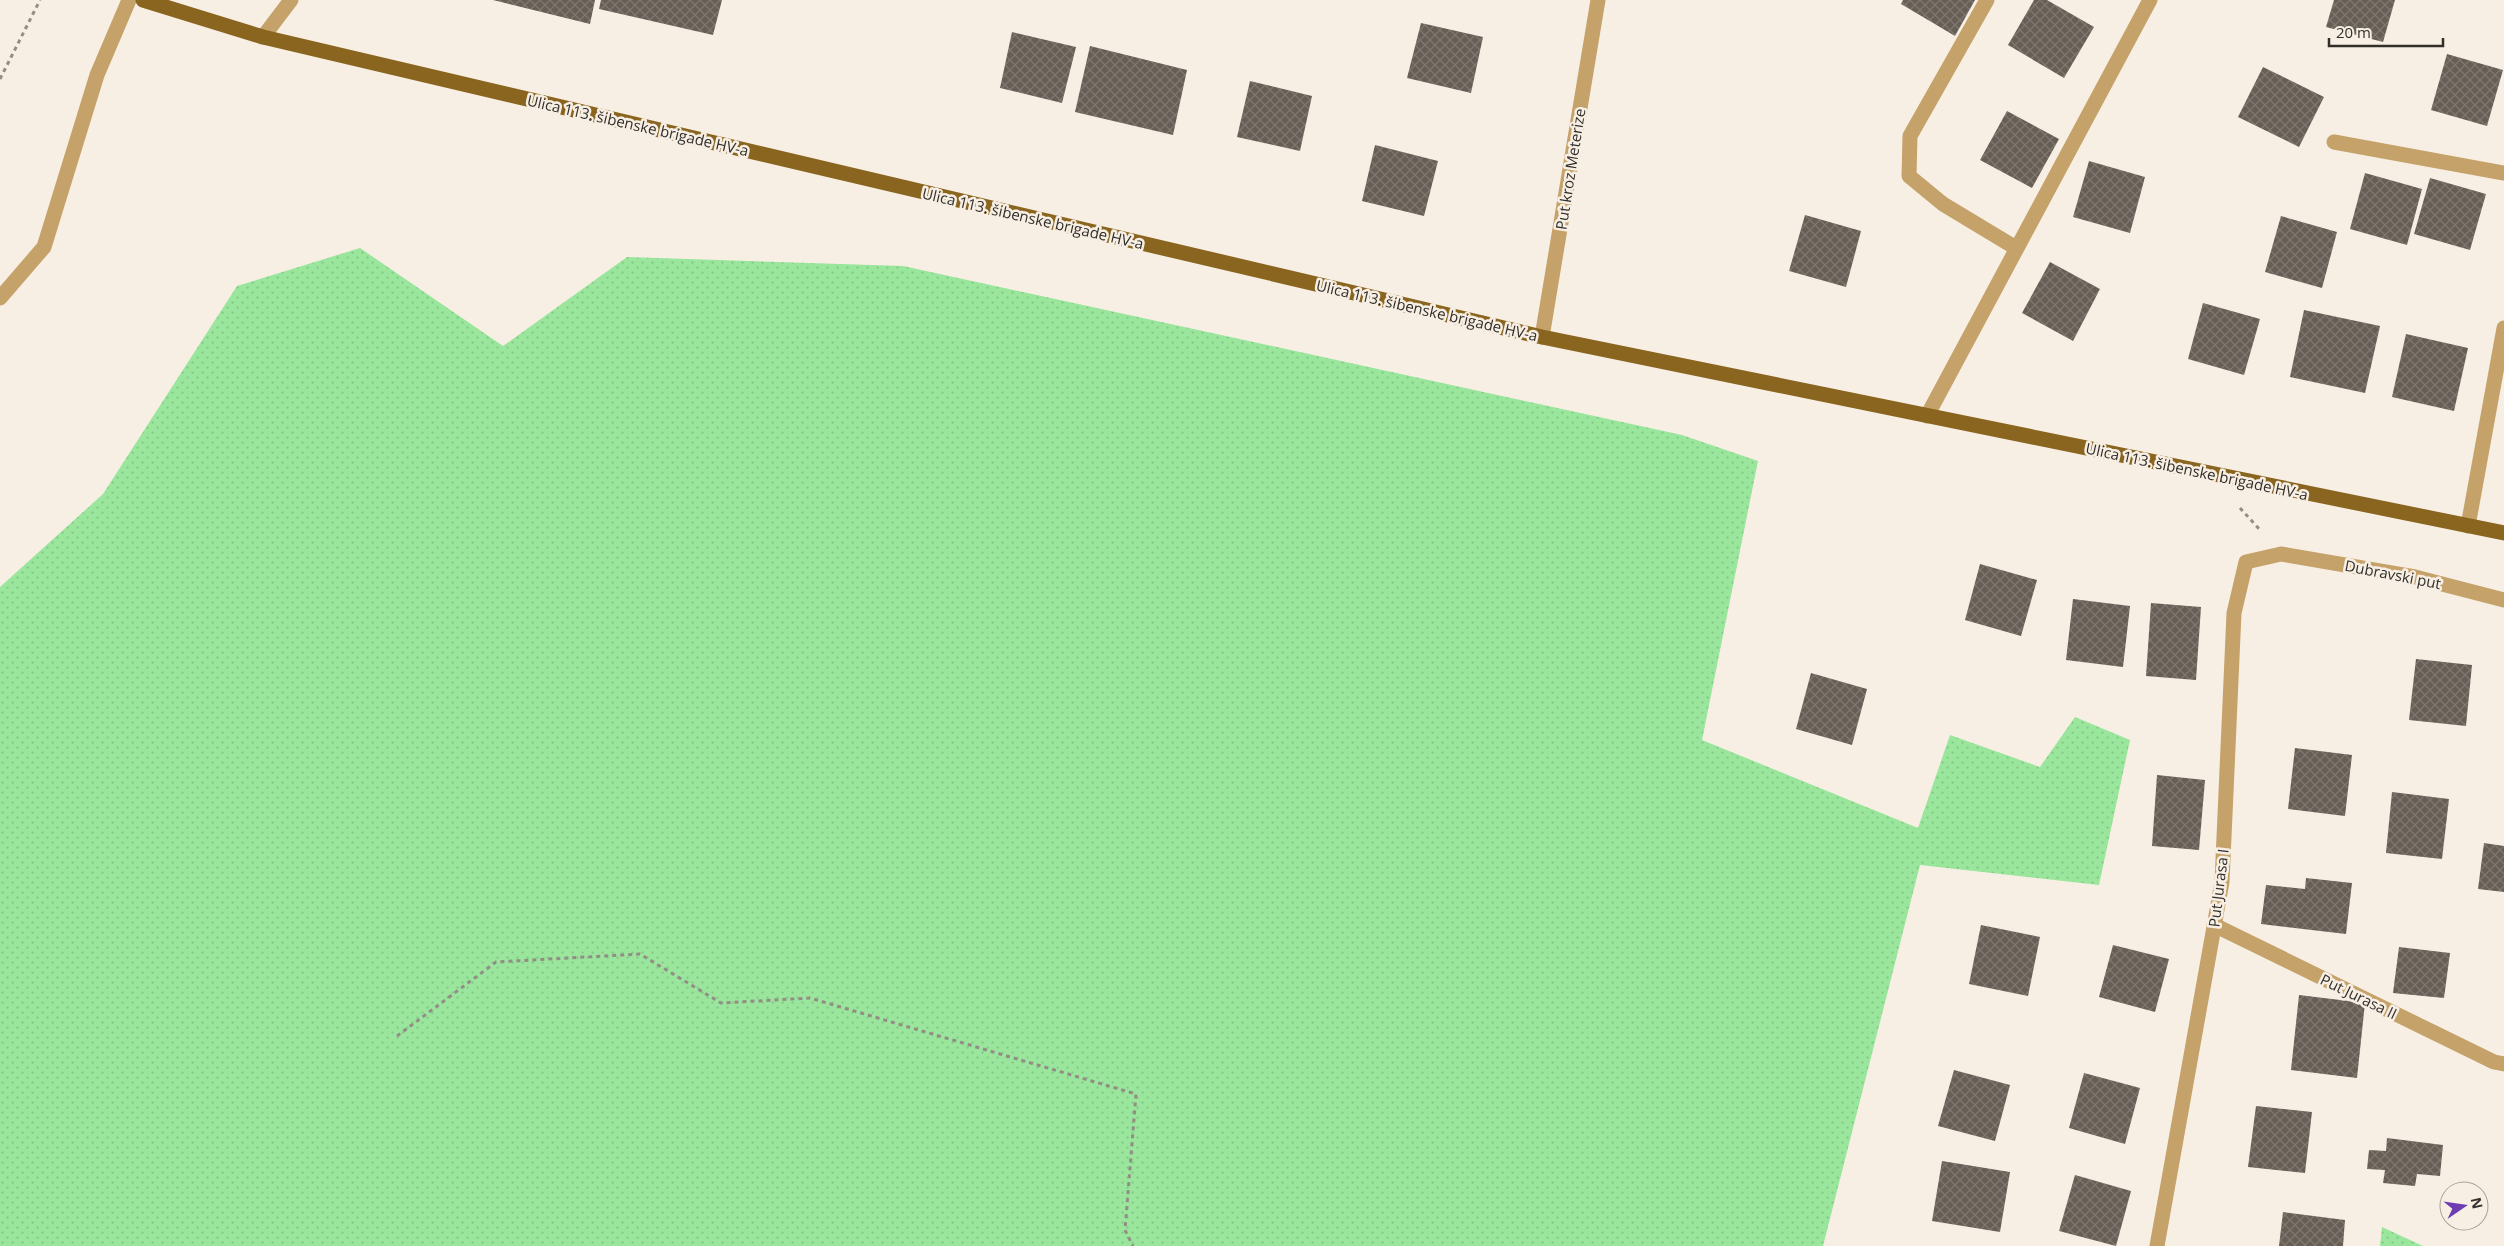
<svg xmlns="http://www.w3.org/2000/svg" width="2504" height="1246" viewBox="0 0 2504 1246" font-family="'Open Sans',sans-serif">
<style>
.grass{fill:url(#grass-dots)}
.building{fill:url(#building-cross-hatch)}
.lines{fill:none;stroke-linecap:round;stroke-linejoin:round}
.path{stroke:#938d85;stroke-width:3;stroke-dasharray:4 4;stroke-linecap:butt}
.minor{stroke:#c5a269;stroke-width:15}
.major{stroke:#8a651f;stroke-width:15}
.labels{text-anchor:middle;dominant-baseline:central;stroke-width:5;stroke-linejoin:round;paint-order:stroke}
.street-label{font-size:15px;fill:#322f2b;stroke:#f8efe4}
</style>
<defs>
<pattern id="grass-dots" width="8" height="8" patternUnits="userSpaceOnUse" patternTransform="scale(1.25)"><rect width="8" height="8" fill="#99e69c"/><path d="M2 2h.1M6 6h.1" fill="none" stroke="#84c687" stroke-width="1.8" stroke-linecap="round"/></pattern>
<pattern id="building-cross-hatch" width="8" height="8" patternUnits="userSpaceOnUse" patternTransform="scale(1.25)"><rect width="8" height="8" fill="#675f56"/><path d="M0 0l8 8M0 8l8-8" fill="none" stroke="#7e7870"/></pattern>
</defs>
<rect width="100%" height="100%" fill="#f8efe4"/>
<g class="grass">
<polygon points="360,248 503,346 627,257 903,266 1682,435 1758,461 1702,740 1918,828 1950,735 2040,767 2075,717 2130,740 2099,885 1920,865 1823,1246 0,1246 0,587 103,494 237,286"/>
<polygon points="2382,1227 2423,1246 2380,1246"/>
</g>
<g class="building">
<polygon points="493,0 595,0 590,24"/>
<polygon points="601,0 722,0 713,35 599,9"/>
<polygon points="1903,0 1975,0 1955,36 1901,4"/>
<polygon points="2034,0 2047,0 2094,27 2064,78 2008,45"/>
<polygon points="2334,0 2395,0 2383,42 2326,27"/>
<polygon points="1421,23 1483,37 1471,93 1407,78"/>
<polygon points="1012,32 1076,47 1062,103 1000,88"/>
<polygon points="1090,46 1187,70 1173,135 1075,112"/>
<polygon points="2447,54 2503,70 2487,126 2431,110"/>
<polygon points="2263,67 2324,97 2299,147 2238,117"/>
<polygon points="1250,81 1312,96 1300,151 1237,137"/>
<polygon points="2007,111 2059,139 2032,188 1980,160"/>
<polygon points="1375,145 1438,161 1424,216 1362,201"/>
<polygon points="2089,161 2145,177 2130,233 2073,217"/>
<polygon points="2365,173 2422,189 2407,245 2350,229"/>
<polygon points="2430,178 2486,194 2470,250 2414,234"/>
<polygon points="1805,215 1861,231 1846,287 1789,271"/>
<polygon points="2281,216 2337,232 2322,288 2265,272"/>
<polygon points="2050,262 2100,289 2073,341 2022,313"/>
<polygon points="2203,303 2260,319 2244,375 2188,359"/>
<polygon points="2304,310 2380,326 2365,393 2290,377"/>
<polygon points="2406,334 2468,348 2454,411 2392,397"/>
<polygon points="1980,564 2037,580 2021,636 1965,620"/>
<polygon points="2073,599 2130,606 2123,667 2066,660"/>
<polygon points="2151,603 2201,607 2196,680 2146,676"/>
<polygon points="2416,659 2472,665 2466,726 2409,720"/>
<polygon points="1811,673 1867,689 1852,745 1796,729"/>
<polygon points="2295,748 2352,755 2345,816 2288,809"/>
<polygon points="2157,775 2205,780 2199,850 2152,846"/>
<polygon points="2392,792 2449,799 2442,859 2386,853"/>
<polygon points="2484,843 2504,846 2504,892 2478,889"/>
<polygon points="2306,878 2352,883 2346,934 2261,924 2266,885 2305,889"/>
<polygon points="1981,925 2040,937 2028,996 1969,984"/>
<polygon points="2113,945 2169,959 2155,1012 2099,997"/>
<polygon points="2399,947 2450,953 2444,998 2393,993"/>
<polygon points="2299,995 2365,1003 2357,1078 2291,1070"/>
<polygon points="1954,1070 2010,1085 1995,1141 1938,1126"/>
<polygon points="2084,1073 2140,1088 2125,1144 2069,1128"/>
<polygon points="2256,1106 2312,1112 2305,1173 2248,1167"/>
<polygon points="2387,1138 2443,1145 2440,1176 2417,1174 2415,1186 2383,1183 2385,1170 2367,1169 2369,1150 2386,1151"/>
<polygon points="1942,1161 2010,1172 2000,1232 1932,1221"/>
<polygon points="2075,1175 2131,1191 2116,1246 2059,1231"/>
<polygon points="2283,1212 2345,1220 2343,1246 2279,1246"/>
</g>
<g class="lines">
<g class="path">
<polyline points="0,79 40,0"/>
<polyline points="2240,508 2261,531"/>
<polyline points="397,1036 496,962 640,954 721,1003 810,998 1136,1094 1125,1230 1133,1246"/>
</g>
<g class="minor">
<polyline points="1987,0 1910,136 1909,176 1943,204 2016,248"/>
<polyline points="263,37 291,0"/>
<polyline points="2334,142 2504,173"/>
<polyline points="0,298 44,247 97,75 129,0"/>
<polyline points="1542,337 1598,0"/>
<polyline points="1927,416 2150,0"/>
<polyline points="2468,526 2504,328"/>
<polyline points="2214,925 2494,1062 2504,1064"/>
<polyline points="2157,1246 2222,882 2234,613 2246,562 2281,554 2415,577 2504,600"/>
</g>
<polyline class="major" points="143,0 263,37 1542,337 2504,533"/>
</g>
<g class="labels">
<g class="street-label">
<text transform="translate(638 125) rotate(13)">Ulica 113. šibenske brigade HV-a</text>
<text transform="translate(1570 169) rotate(-81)">Put kroz Meterize</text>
<text transform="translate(1033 218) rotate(13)">Ulica 113. šibenske brigade HV-a</text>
<text transform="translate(1427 310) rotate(13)">Ulica 113. šibenske brigade HV-a</text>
<text transform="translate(2197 471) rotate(12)">Ulica 113. šibenske brigade HV-a</text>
<text transform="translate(2393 574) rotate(11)">Dubravski put</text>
<text transform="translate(2218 888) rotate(-83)">Put Jurasa I</text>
<text transform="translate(2359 996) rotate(26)">Put Jurasa II</text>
</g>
</g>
<g transform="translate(2464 1206) rotate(77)"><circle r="24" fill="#f8efe4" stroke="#a9a29a"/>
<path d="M0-4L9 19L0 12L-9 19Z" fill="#6d3cb3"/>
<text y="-8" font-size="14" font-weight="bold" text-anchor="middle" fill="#322f2b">N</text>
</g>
<path d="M2329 38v8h114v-8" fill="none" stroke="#322f2b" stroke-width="2.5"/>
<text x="2336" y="38" font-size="15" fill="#322f2b" stroke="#f8efe4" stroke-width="4" paint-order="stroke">20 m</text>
</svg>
